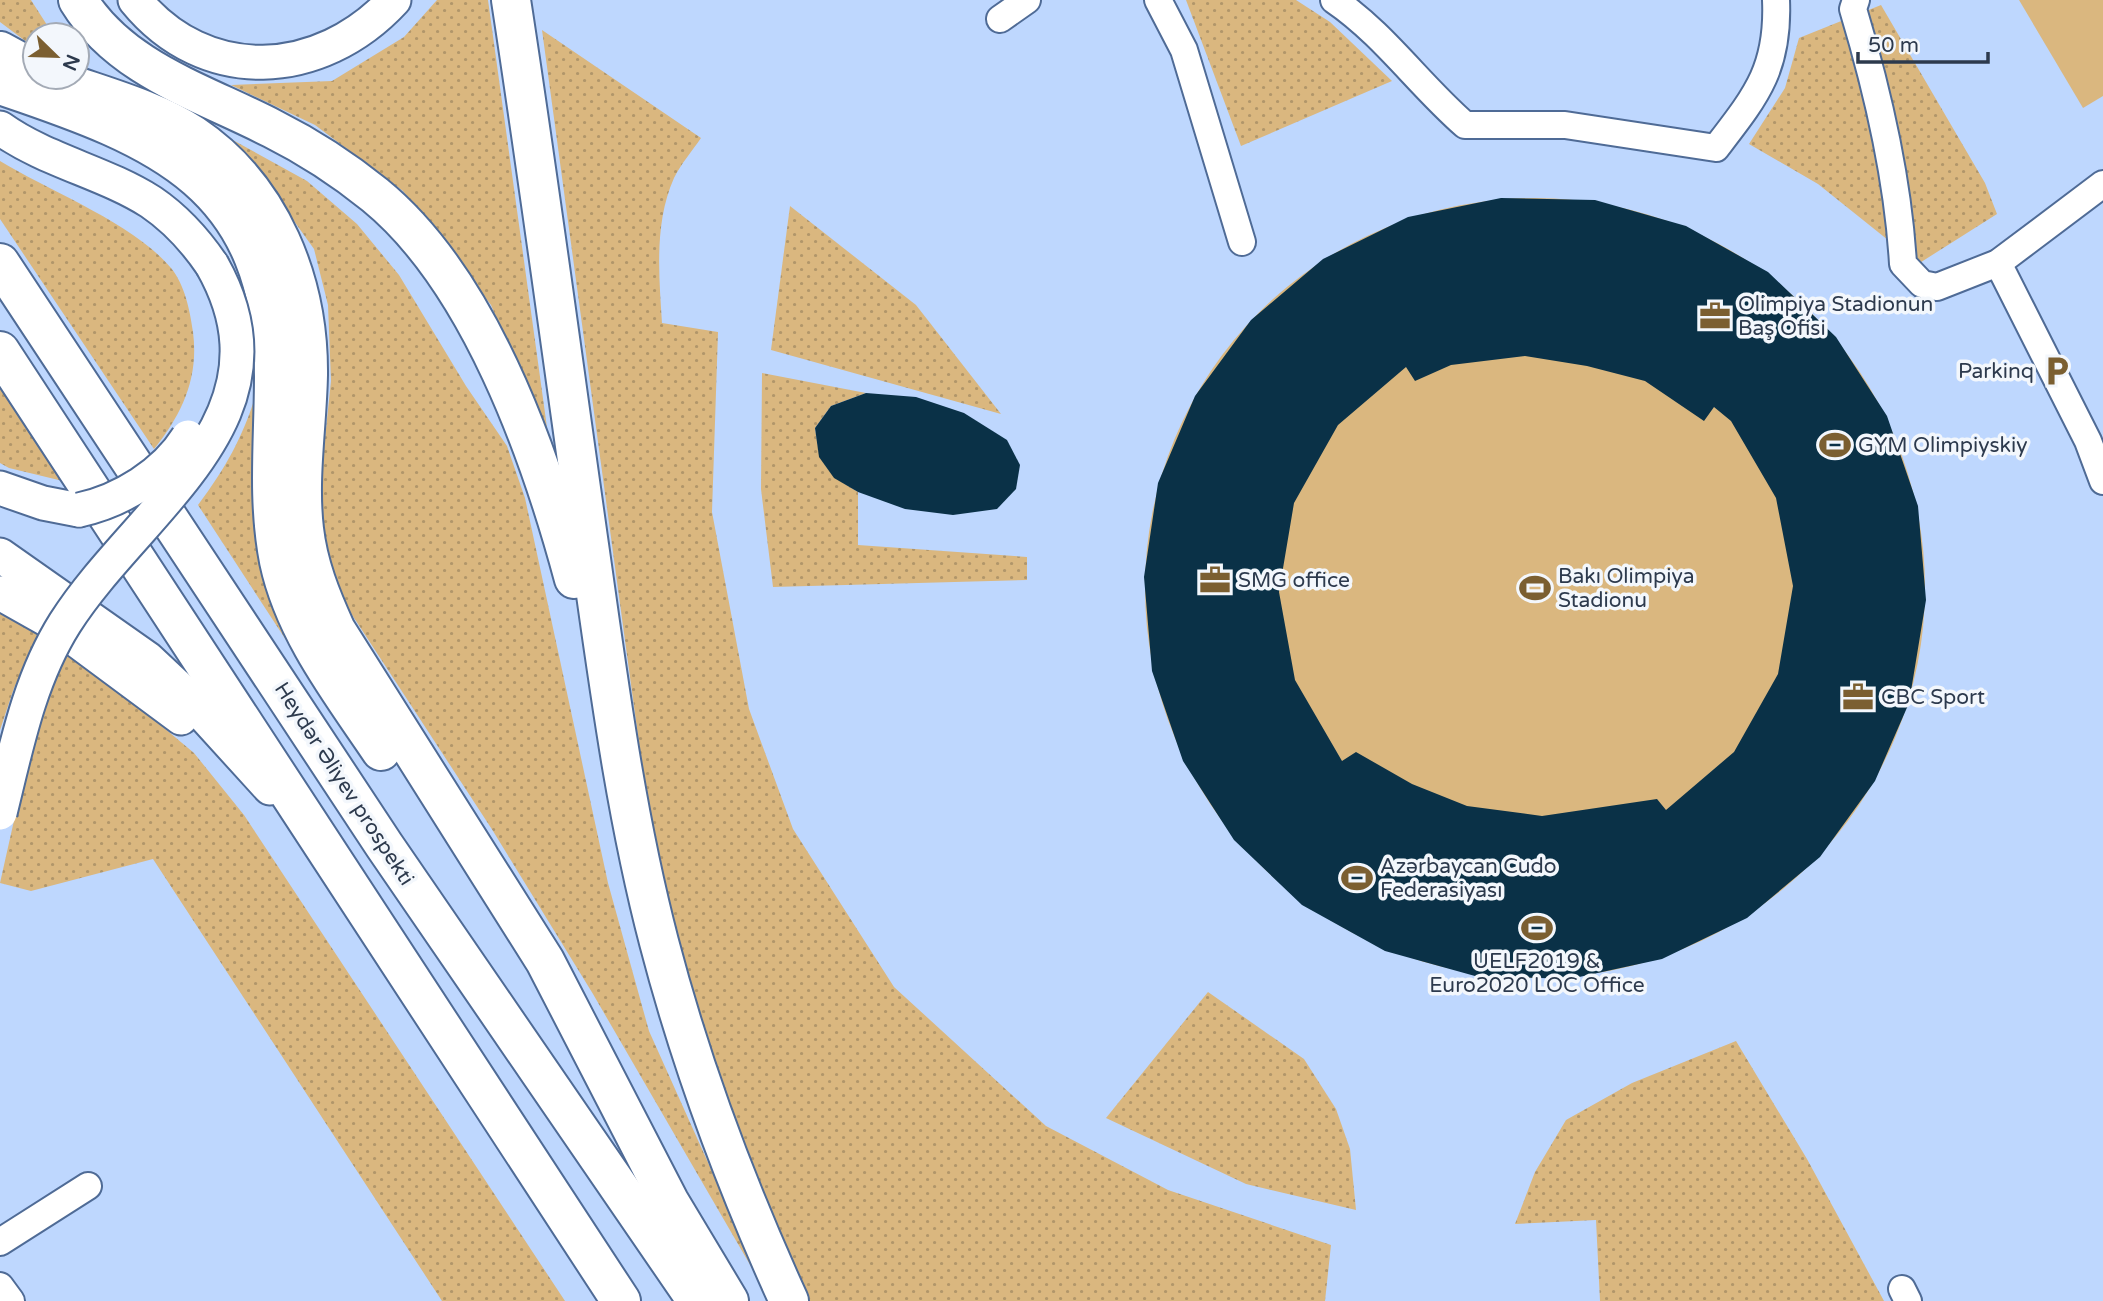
<svg xmlns="http://www.w3.org/2000/svg" width="2103" height="1301" viewBox="0 0 2103 1301" font-family="'Varela Round',sans-serif">
<style>
.grass{fill:url(#grass-dots)}
.park{fill:#dab77f}
.building{fill:#0a3147;fill-rule:evenodd}
.lines{fill:none;stroke-linecap:round;stroke-linejoin:round}
.minor-casing{stroke:#4f6b96;stroke-width:30}
.major-casing{stroke:#4f6b96;stroke-width:37}
.highway-casing{stroke:#4f6b96;stroke-width:42}
.minor{stroke:#fff;stroke-width:26}
.major{stroke:#fff;stroke-width:33}
.highway{stroke:#fff;stroke-width:38}
.major-bridge-casing{stroke:#4f6b96;stroke-width:37;stroke-linecap:butt}
.major-bridge{stroke:#fff;stroke-width:33}
.labels{text-anchor:middle;dominant-baseline:central;stroke-width:7;stroke-linejoin:round;paint-order:stroke}
.poi-label{font-size:21px;fill:#2d3a4d;stroke:#f3f7fc;text-anchor:start}
.street-label{font-size:21px;fill:#2d3a4d;stroke:#f3f7fc}
</style>
<defs>
<pattern id="grass-dots" width="8" height="8" patternUnits="userSpaceOnUse" patternTransform="scale(1.75)"><rect width="8" height="8" fill="#dab77f"/><path d="M2 2h.1M6 6h.1" fill="none" stroke="#b1966a" stroke-width="1.8" stroke-linecap="round"/></pattern>
</defs>
<rect width="100%" height="100%" fill="#bed7fe"/>
<g class="grass">
<polygon points="0,0 31,0 47,25 58,35 35,35 35,48 32,46 0,22"/>
<polygon points="437,0 488,0 549,442 491,305 403,191 315,125 231,85 332,81 404,37"/>
<polygon points="1186,0 1296,0 1330,22 1392,81 1241,146"/>
<polygon points="1881,5 1985,183 1997,214 1918,264 1818,184 1749,144 1785,88 1799,38"/>
<path d="M542,30L701,138C692,151 681,164 674,178C654,223 659,275 662,323L718,332L712,512L749,709L793,829L894,987L1046,1126L1168,1190L1331,1245L1325,1301H810L794,1269L719,1079L655,861Z"/>
<polygon points="220,133 307,181 357,224 399,275 466,386 507,446 525,498 608,883 649,1031 767,1294 593,994 493,831 343,601 323,541 323,457 331,381 328,305 314,249 256,168"/>
<path d="M0,161C51,192 133,223 171,268C185,285 190,311 193,332C199,378 182,414 154,449L0,219Z"/>
<polygon points="790,206 916,305 1001,414 771,350"/>
<path d="M762,373L866,393L831,406L815,428C820,465 826,473 858,492V545L1027,557V580L773,587L761,489Z"/>
<polygon points="0,381 71,483 9,468 0,463"/>
<path d="M256,394L329,706L198,505C225,469 243,437 256,394Z"/>
<polygon points="0,611 40,630 14,688 0,730"/>
<polygon points="64,652 127,697 194,753 244,815 565,1301 442,1301 153,859 31,891 0,883 39,709"/>
<polygon points="1208,992 1304,1059 1336,1109 1350,1149 1356,1210 1246,1184 1106,1118"/>
<polygon points="1736,1041 1807,1159 1884,1301 1600,1301 1596,1220 1515,1224 1535,1172 1566,1120 1632,1083"/>
</g>
<g class="park">
<polygon points="2019,0 2103,0 2103,96 2083,108"/>
<circle cx="1535" cy="588" r="390"/>
</g>
<g class="building">
<path d="M1501,198L1595,200L1686,226L1768,272L1836,337L1887,416L1918,506L1926,600L1909,703L1875,781L1820,857L1747,918L1662,959L1570,979L1475,976L1385,951L1302,905L1234,840L1183,761L1152,671L1144,577L1158,483L1195,396L1251,320L1323,259L1408,217ZM1525,356L1587,366L1645,381L1704,421L1714,407L1731,421L1776,498L1793,586L1778,674L1734,752L1666,810L1657,799L1542,816L1467,806L1412,784L1356,752L1342,761L1295,680L1279,592L1294,503L1338,425L1406,367L1415,381L1451,365Z"/>
<polygon points="866,393 916,397 964,413 1007,440 1020,465 1016,489 997,509 953,515 905,509 858,492 834,478 819,457 815,428 831,406"/>
</g>
<g class="lines">
<defs>
<g id="minor">
<polyline points="1158,0 1184,50 1242,242"/>
<path d="M1334,0C1384,34 1419,85 1465,125H1565L1716,148C1756,96 1779,69 1776,0"/>
<path d="M1856,0L1853,9C1878,92 1898,177 1903,264L1922,284L1937,287L1998,263L2103,184"/>
<polyline points="1000,19 1027,0"/>
<polyline points="1998,263 2088,441 2103,481"/>
<polyline points="0,1242 88,1186"/>
<polyline points="0,1286 11,1301"/>
<polyline points="1902,1289 1908,1301"/>
</g>
<g id="major">
<path d="M135,0C205,86 320,80 394,0"/>
<path d="M0,128C46,161 104,172 151,202C176,219 195,240 212,265"/>
<polyline points="0,488 43,503 79,510"/>
<polyline points="0,555 148,659 179,688 270,788"/>
<polyline points="0,593 53,623 181,718"/>
</g>
<g id="highway">
<path d="M78,0C121,70 204,93 273,129C309,147 344,170 375,195C479,280 540,453 574,579"/>
<path d="M511,0C539,181 563,363 589,545C608,678 625,812 659,942C691,1065 736,1185 789,1301"/>
<polyline points="0,51 35,70"/>
<path d="M50,77C98,95 150,107 193,135C272,188 309,283 308,375C307,426 298,478 304,529C308,565 321,597 336,630L545,961L669,1201L729,1301"/>
<path d="M0,85C161,139 273,183 274,376C274,438 267,500 279,561C294,632 342,693 381,751"/>
<polyline points="0,263 384,845 697,1301"/>
<polyline points="0,351 621,1301"/>
</g>
</defs>
<use href="#minor" class="minor-casing"/>
<use href="#major" class="major-casing"/>
<use href="#highway" class="highway-casing"/>
<use href="#minor" class="minor"/>
<use href="#major" class="major"/>
<use href="#highway" class="highway"/>
<defs>
<g id="major-bridge">
<path d="M79,510C121,501 165,474 188,437"/>
<path d="M0,813C16,748 29,680 65,623C138,508 299,418 212,265"/>
</g>
</defs>
<use href="#major-bridge" class="major-bridge-casing"/>
<use href="#major-bridge" class="major-bridge"/>
</g>
<defs>
<symbol id="office-bare" viewBox="-9 -9 18 18"><path d="M-6-3h4V-5.5h4V-3h4V5H-6ZM-1-4.5V-3h2v-1.5ZM-6 0V1H6V0Z" fill="#7b5f31" stroke="#f3f7fc" stroke-width="2.5" paint-order="stroke"/></symbol>
<symbol id="parking-bare" viewBox="-9 -9 18 18"><path d="M-3.5-5.5H1a3.5 3.5 0 0 1 0 7H-1V5.5H-3.5ZM-1-3.4V-.6H.8a1.4 1.4 0 0 0 0-2.8Z" fill="#7b5f31" stroke="#f3f7fc" stroke-width="2.5" paint-order="stroke"/></symbol>
<symbol id="stadium-bare" viewBox="-9 -9 18 18"><path d="M0-5a6.5 5 0 1 0 0 10a6.5 5 0 1 0 0-10ZM-3.5-1.8h7v3.6h-7Z" fill="#7b5f31" stroke="#f3f7fc" stroke-width="2.5" paint-order="stroke"/></symbol>
</defs>
<g fill-rule="evenodd">
<use href="#office-bare" x="1693" y="294" width="44" height="44"/>
<use href="#parking-bare" x="2035" y="349" width="44" height="44"/>
<use href="#stadium-bare" x="1813" y="423" width="44" height="44"/>
<use href="#office-bare" x="1193" y="558" width="44" height="44"/>
<use href="#stadium-bare" x="1513" y="566" width="44" height="44"/>
<use href="#office-bare" x="1836" y="675" width="44" height="44"/>
<use href="#stadium-bare" x="1335" y="856" width="44" height="44"/>
<use href="#stadium-bare" x="1515" y="906" width="44" height="44"/>
</g>
<g class="labels">
<g class="poi-label">
<text x="1738" y="304">Olimpiya Stadionun<tspan x="1738" dy="24">Baş Ofisi</tspan></text>
<text x="2034" y="371" text-anchor="end">Parkinq</text>
<text x="1858" y="445">GYM Olimpiyskiy</text>
<text x="1558" y="576">Bakı Olimpiya<tspan x="1558" dy="24">Stadionu</tspan></text>
<text x="1238" y="580">SMG office</text>
<text x="1881" y="697">CBC Sport</text>
<text x="1380" y="866">Azərbaycan Cudo<tspan x="1380" dy="24">Federasiyası</tspan></text>
<text x="1537" y="961" text-anchor="middle">UELF2019 &amp;<tspan x="1537" dy="24">Euro2020 LOC Office</tspan></text>
</g>
<g class="street-label">
<text transform="translate(344 784) rotate(57)">Heydər Əliyev prospekti</text>
</g>
</g>
<g transform="translate(56 56) rotate(113)"><circle r="33" fill="#f3f7fc" stroke="#a4abb6" stroke-width="2"/>
<path d="M0-5L12 26L0 18L-12 26Z" fill="#7b5f31"/>
<text y="-10" font-size="19" font-weight="bold" text-anchor="middle" fill="#2d3a4d">N</text>
</g>
<path d="M1858 52v10h130v-10" fill="none" stroke="#2d3a4d" stroke-width="3.5"/>
<text x="1868" y="52" font-size="21" fill="#2d3a4d" stroke="#f3f7fc" stroke-width="5" paint-order="stroke">50 m</text>
</svg>
